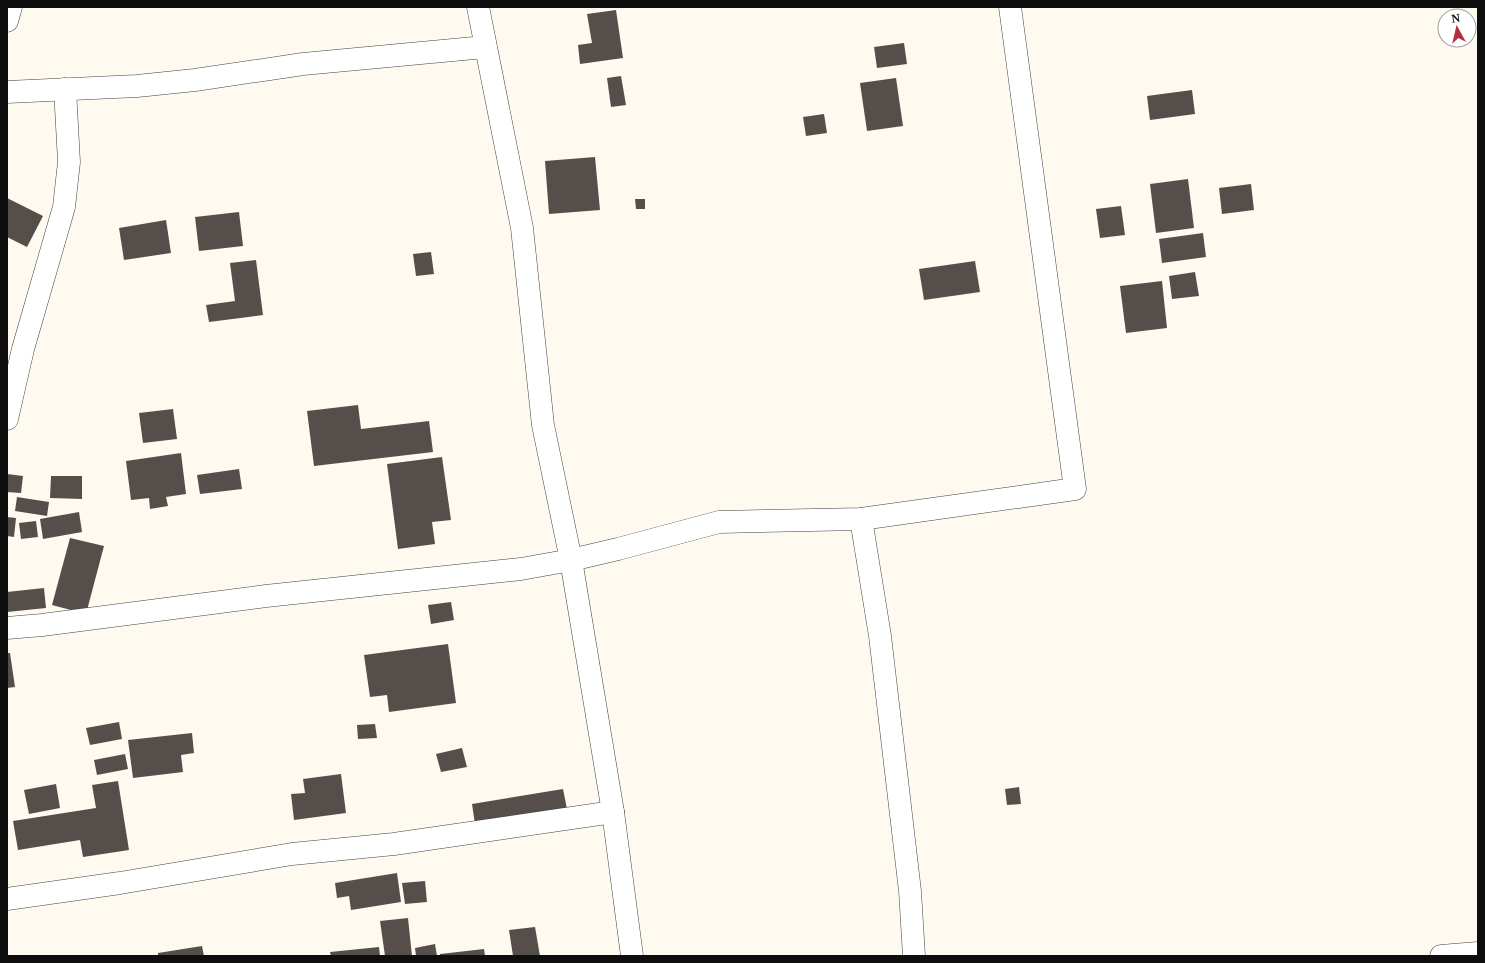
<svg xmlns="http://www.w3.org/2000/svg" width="1485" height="963" viewBox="0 0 1485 963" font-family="'Noto Serif',serif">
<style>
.building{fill:#564e4b}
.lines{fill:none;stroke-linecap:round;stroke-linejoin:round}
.minor-casing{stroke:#414141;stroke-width:23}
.minor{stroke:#fff;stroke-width:22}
</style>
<rect width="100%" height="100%" fill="#fefaf0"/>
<g class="building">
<polygon points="616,10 623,58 580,64 578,45 592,43 587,14"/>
<polygon points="904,43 907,64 877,68 874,47"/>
<polygon points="621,76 626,105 611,107 607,78"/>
<polygon points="896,78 903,126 867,131 860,83"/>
<polygon points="1192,90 1195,114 1150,120 1147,96"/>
<polygon points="824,114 827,133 806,136 803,117"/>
<polygon points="595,157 600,210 549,214 545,161"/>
<polygon points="1188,179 1194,228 1156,233 1150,184"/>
<polygon points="1251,184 1254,210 1222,214 1219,188"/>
<polygon points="7,198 43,216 27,247 7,237"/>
<polygon points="635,199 645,199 645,209 636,209"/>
<polygon points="1121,206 1125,235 1100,238 1096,209"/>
<polygon points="239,212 243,246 199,251 195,217"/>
<polygon points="166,220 171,253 124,260 119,228"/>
<polygon points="1203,233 1206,257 1162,263 1159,239"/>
<polygon points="431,252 434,274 416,276 413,254"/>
<polygon points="256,260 263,315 209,322 206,305 235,301 230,263"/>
<polygon points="975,261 980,292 924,300 919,269"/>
<polygon points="1195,272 1199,296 1172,299 1169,276"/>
<polygon points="1162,281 1167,328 1126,333 1120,286"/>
<polygon points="358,405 361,429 429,421 433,452 314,466 307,411"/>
<polygon points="173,409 177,439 143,443 139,413"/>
<polygon points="181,453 186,494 166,497 168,506 150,509 149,498 131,500 126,461"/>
<polygon points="442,457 451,520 432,522 435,544 398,549 387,464"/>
<polygon points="239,469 242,489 200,494 197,475"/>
<polygon points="7,474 23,476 21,493 7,492"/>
<polygon points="51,476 82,476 82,499 50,498"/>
<polygon points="17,497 49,502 47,516 15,511"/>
<polygon points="79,512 82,532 43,539 40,519"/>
<polygon points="7,517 16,518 14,537 7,536"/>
<polygon points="36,521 38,537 21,539 19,523"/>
<polygon points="70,538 104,546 86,614 52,605"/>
<polygon points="44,588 46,608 7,612 7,592"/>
<polygon points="451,602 454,620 431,624 428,605"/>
<polygon points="448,644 456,703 389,712 387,695 370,697 364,655"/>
<polygon points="7,653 10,653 15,687 7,688"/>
<polygon points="119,722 122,739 90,745 86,728"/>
<polygon points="375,724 377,738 358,739 357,725"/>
<polygon points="192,733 194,753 181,755 183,772 133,778 128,740"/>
<polygon points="462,748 467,767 441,772 436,754"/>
<polygon points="125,754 128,769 97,775 94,760"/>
<polygon points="341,774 346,813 294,820 291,794 305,793 303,779"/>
<polygon points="118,781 129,850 83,857 80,840 18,850 13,821 96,808 92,785"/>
<polygon points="56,784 60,808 29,814 24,790"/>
<polygon points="1019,787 1021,804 1007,805 1005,789"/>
<polygon points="563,789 567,809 475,824 472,804"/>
<polygon points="397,873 401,902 351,910 349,896 337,898 335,883"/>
<polygon points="425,881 427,902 405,904 402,883"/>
<polygon points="408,918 412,956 385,956 380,921"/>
<polygon points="535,927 540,956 513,956 509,930"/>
<polygon points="435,944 437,956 416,956 415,948"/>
<polygon points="202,946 204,956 158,956 158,953"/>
<polygon points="379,947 380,956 331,956 330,952"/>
<polygon points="484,949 485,956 440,956 440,954"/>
</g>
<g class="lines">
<defs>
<g id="minor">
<polyline points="478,7 522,228 543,425 571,560 613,812 632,956"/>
<polyline points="7,21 11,7"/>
<polyline points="7,92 137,86 195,80 303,64 485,47"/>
<polyline points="7,419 23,349 64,207 69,162 65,89"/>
<polyline points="861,519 880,636 910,891 914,956"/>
<polyline points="7,628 42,625 266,596 521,569 571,560 618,549 719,522 861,519 1075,489 1010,7"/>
<polyline points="7,899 120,883 292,854 394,844 613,812"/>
<polyline points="1441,956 1478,953"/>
</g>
</defs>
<use href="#minor" class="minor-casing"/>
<use href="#minor" class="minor"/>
</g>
<rect width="1485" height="963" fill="none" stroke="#0e0e0e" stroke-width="16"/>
<g transform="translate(1457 28) rotate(352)"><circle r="19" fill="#ffffff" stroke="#9f9f9f"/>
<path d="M0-3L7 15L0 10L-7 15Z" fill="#b42f42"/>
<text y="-6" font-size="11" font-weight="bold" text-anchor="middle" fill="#0e0e0e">N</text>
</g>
</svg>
